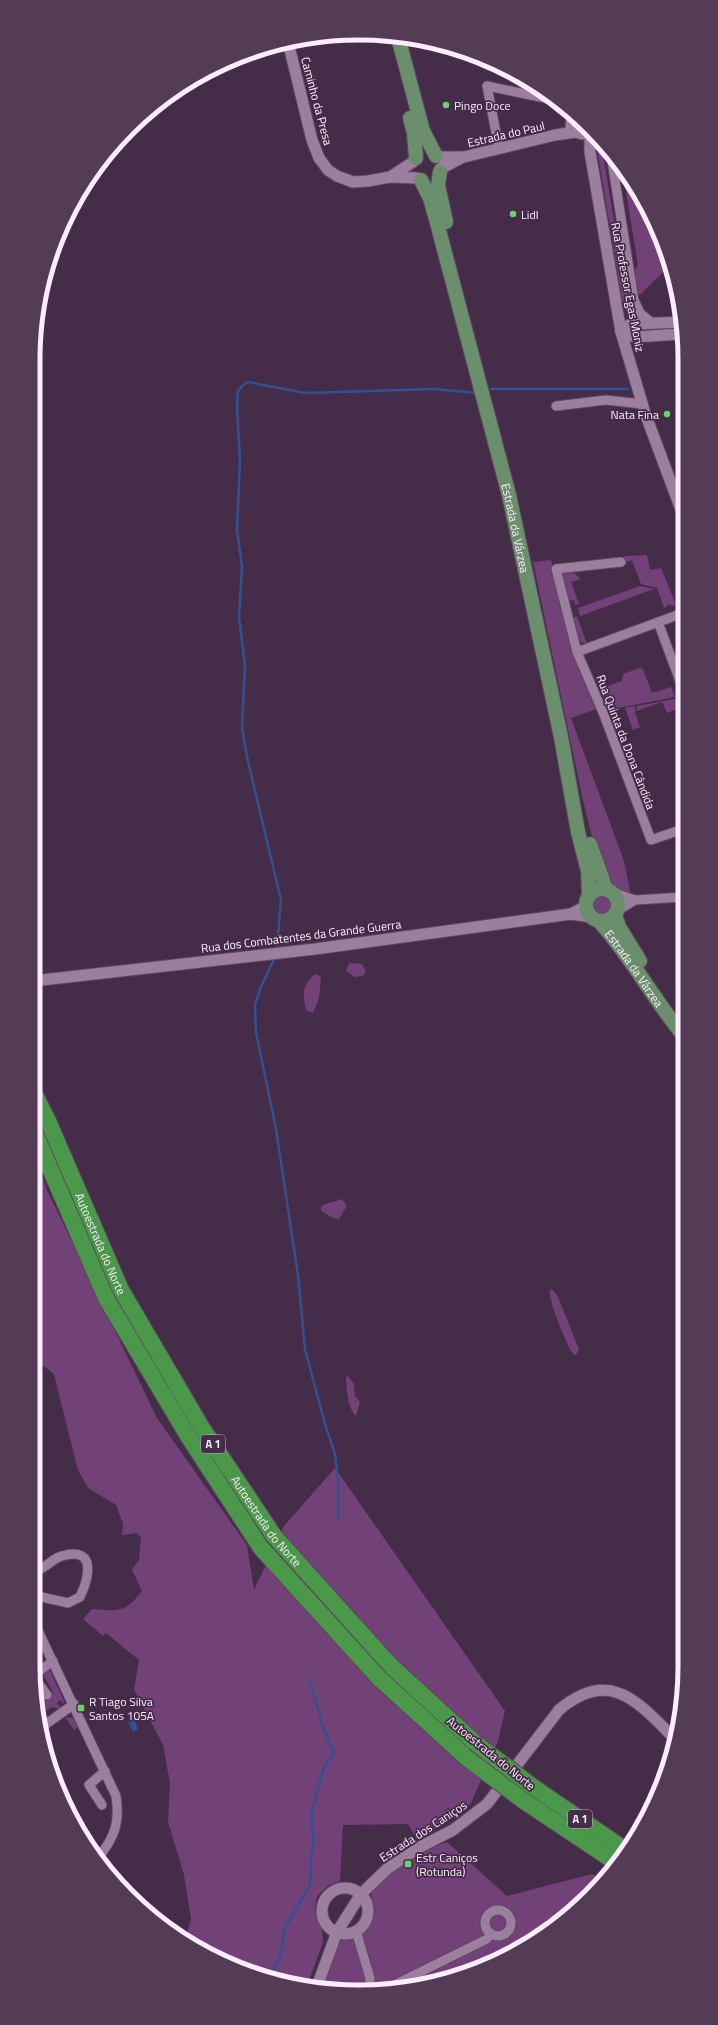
<svg xmlns="http://www.w3.org/2000/svg" width="718" height="2025" viewBox="0 0 718 2025" font-family="'Titillium Web',sans-serif">
<style>
.green{fill:#724178}
.water{fill:#335192}
.lines{fill:none;stroke-linecap:round;stroke-linejoin:round}
.stream{stroke:#335192;stroke-width:2.5}
.minor-casing{stroke:#5d485f;stroke-width:11}
.tertiary-casing{stroke:#5d485f;stroke-width:13}
.primary-casing{stroke:#5d485f;stroke-width:16}
.motorway-casing{stroke:#5d485f;stroke-width:18}
.minor{stroke:#9c7f9e;stroke-width:9}
.tertiary{stroke:#9c7f9e;stroke-width:11}
.primary{stroke:#6b8e6c;stroke-width:14}
.motorway{stroke:#4b984b;stroke-width:16}
.motorway-bridge-casing{stroke:#5d485f;stroke-width:18;stroke-linecap:butt}
.motorway-bridge{stroke:#4b984b;stroke-width:16}
.poi-dot{fill:#66d466;stroke:#452c48;stroke-width:1.5}
.labels{text-anchor:middle;dominant-baseline:central;stroke-width:3.5;stroke-linejoin:round;paint-order:stroke}
.shield{fill:#452c48;stroke:#c5b2c7;stroke-width:1}
.shield-label{font-size:11px;font-weight:bold;fill:#fcecfd}
.street-label{font-size:12px;fill:#fcecfd;stroke:#452c48}
.poi-label{font-size:12px;fill:#fcecfd;stroke:#452c48;text-anchor:start}
.rim{fill:none;stroke:#fcecfd;stroke-width:5}
</style>
<rect width="100%" height="100%" fill="#452c48"/>
<g class="green">
<polygon points="595,137 603,143 604,160 624,282 627,284 629,302 636,315 635,318 627,314 622,299"/>
<polygon points="623,173 651,215 667,268 640,295 637,292 635,269 638,266"/>
<polygon points="647,555 650,570 661,568 676,605 671,606 670,604 664,608 657,588 641,584 632,560 623,563 624,556"/>
<path d="M551,560L559,596L599,708L571,718L624,861L631,896C626,893 620,891 615,887C598,871 588,820 582,796L533,562Z"/>
<polygon points="570,570 581,579 571,582 579,604 575,605 574,600 568,601 562,577 564,571"/>
<polygon points="640,586 654,589 580,616 578,608"/>
<polygon points="577,616 587,644 580,642 573,618"/>
<polygon points="640,668 643,669 652,693 671,687 675,697 623,707 609,712 600,689 622,681 623,674"/>
<polygon points="675,699 680,708 667,713 662,702 636,711 637,706"/>
<polygon points="635,706 635,712 640,727 633,730 625,708"/>
<circle cx="603" cy="904" r="10"/>
<polygon points="349,963 362,964 366,971 363,976 355,977 346,971"/>
<path d="M315,974L320,976L321,979L319,998L313,1013L306,1010C303,994 301,986 315,974Z"/>
<path d="M33,1147L47,1190L157,1418L247,1545L254,1590L284,1526L335,1468L505,1711L498,1741L471,1803L463,1812L436,1829L415,1836L408,1824L343,1825L340,1881L329,1885L317,1896L315,1910L322,1927L323,1942L307,1986L215,1958L185,1940L191,1919L184,1875L168,1822L170,1783L163,1745L134,1689L139,1660L106,1633L103,1636L83,1619L92,1609C119,1611 125,1613 142,1591L132,1570L139,1560L141,1538L137,1533L122,1535L123,1524L116,1505L88,1488L78,1470L54,1374L33,1358Z"/>
<polygon points="342,1199 347,1206 339,1219 333,1218 321,1211 321,1207 323,1205"/>
<path d="M550,1289L553,1290L558,1297L579,1349L576,1355L573,1354C567,1346 547,1298 550,1289Z"/>
<path d="M348,1376L354,1384L355,1396L360,1402L356,1416C348,1409 346,1388 346,1377Z"/>
<polygon points="46,1670 50,1671 64,1701 63,1704 60,1700 57,1703 61,1707 57,1709 52,1707 44,1712 39,1703 39,1701 53,1692 42,1673"/>
<polygon points="65,1717 73,1718 78,1727 74,1730"/>
<path d="M447,1842L507,1896L592,1874L603,1880L590,1896L540,1937L443,1981L380,1991L320,1989C323,1980 330,1953 336,1946C344,1936 358,1936 366,1926C377,1912 367,1898 374,1885C385,1866 427,1850 447,1842Z"/>
</g>
<polygon class="water" points="134,1719 138,1729 133,1732 128,1722"/>
<g class="lines">
<g class="stream">
<polyline points="491,389 628,389"/>
<polyline points="277,947 281,900 247,757 242,727 245,666 239,617 242,566 237,530 240,461 237,406 238,391 243,385 248,382 305,393 435,389 477,393"/>
<polyline points="274,959 261,987 255,1004 256,1032 276,1129 298,1275 305,1349 325,1424 335,1454 338,1479 338,1519"/>
<polyline points="269,1975 280,1959 285,1928 310,1885 311,1856 314,1841 311,1815 324,1767 334,1752 324,1730 309,1679"/>
</g>
<defs>
<g id="minor">
<polyline points="499,148 487,86 550,99"/>
<polyline points="611,155 634,300 640,313 652,323"/>
<polyline points="556,406 606,400 642,404"/>
<polyline points="621,562 556,569 577,652 604,715 651,840 683,829"/>
<polyline points="658,622 683,689"/>
<polyline points="577,652 683,613"/>
<polyline points="612,892 635,900 683,897"/>
<polyline points="617,911 635,900"/>
<polyline points="33,1561 38,1570 33,1572"/>
<path d="M33,1595L68,1603L80,1597C89,1578 97,1546 62,1556C53,1558 47,1567 38,1570"/>
<path d="M33,1620L116,1796C120,1823 115,1836 99,1857"/>
<polyline points="34,1675 53,1661"/>
<polyline points="34,1677 47,1695"/>
<polyline points="39,1729 74,1704"/>
<polyline points="102,1805 89,1785 105,1771"/>
<circle cx="498" cy="1923" r="13"/>
<polyline points="356,1931 370,1978 370,1991"/>
<polyline points="376,1991 394,1985 487,1939 491,1934"/>
</g>
<g id="tertiary">
<polyline points="288,42 312,140 319,158 328,170 337,176 353,182 368,181 390,177 417,178"/>
<polyline points="572,118 571,127 576,132 582,134"/>
<polyline points="590,133 590,152 621,332 645,413 683,515"/>
<polyline points="437,157 464,157 555,135 576,132"/>
<polyline points="440,169 463,157"/>
<polyline points="390,177 413,162"/>
<polyline points="621,332 629,325 635,324 682,322"/>
<polyline points="621,332 635,337 682,334"/>
<polyline points="571,914 586,906"/>
<polyline points="33,981 315,949 571,914 591,917"/>
<circle cx="345" cy="1911" r="23"/>
<path d="M316,1989L337,1932L361,1894L387,1869L420,1847L453,1830L487,1804L559,1710C610,1667 638,1702 675,1739"/>
</g>
<g id="primary">
<polyline points="398,37 423,131 436,156"/>
<polyline points="410,118 414,133 416,158"/>
<polyline points="440,172 438,185 446,222"/>
<path id="s1" d="M421,180L430,198L436,219L509,495L561,737L578,832L588,871L589,896"/>
<polyline points="590,844 606,889"/>
<circle cx="602" cy="905" r="16"/>
<polyline points="615,915 619,927 640,961"/>
<path id="s2" d="M599,921C631,956 653,999 684,1036"/>
</g>
<g id="motorway">
<path id="s3" d="M33,1091L48,1121L121,1290L202,1428L274,1536L391,1666L474,1742"/>
<polyline points="33,1129 106,1298 188,1436 261,1548 379,1678 468,1759"/>
<polyline points="533,1787 627,1851"/>
<polyline points="524,1801 617,1863"/>
</g>
</defs>
<use href="#minor" class="minor-casing"/>
<use href="#tertiary" class="tertiary-casing"/>
<use href="#primary" class="primary-casing"/>
<use href="#motorway" class="motorway-casing"/>
<use href="#minor" class="minor"/>
<use href="#tertiary" class="tertiary"/>
<use href="#primary" class="primary"/>
<use href="#motorway" class="motorway"/>
<defs>
<g id="motorway-bridge">
<polyline points="474,1742 533,1787"/>
<polyline points="468,1759 524,1801"/>
</g>
</defs>
<use href="#motorway-bridge" class="motorway-bridge-casing"/>
<use href="#motorway-bridge" class="motorway-bridge"/>
</g>
<g class="poi-dot">
<circle cx="446" cy="105" r="4"/>
<circle cx="513" cy="214" r="4"/>
<circle cx="667" cy="414" r="4"/>
<rect x="77" y="1704" width="8" height="8" rx="2"/>
<rect x="404" y="1860" width="8" height="8" rx="2"/>
</g>
<g class="labels">
<g class="shield">
<rect x="201" y="1435" width="24" height="18" rx="3"/>
<rect x="568" y="1810" width="24" height="18" rx="3"/>
</g>
<g class="shield-label">
<text x="213" y="1444">A 1</text>
<text x="580" y="1819">A 1</text>
</g>
<g class="street-label">
<text transform="translate(317 101) rotate(75)">Caminho da Presa</text>
<text transform="translate(506 134) rotate(-13)">Estrada do Paul</text>
<text transform="translate(628 287) rotate(79)">Rua Professor Egas Moniz</text>
<text stroke="none"><textPath href="#s1" startOffset="361">Estrada da Várzea</textPath></text>
<text transform="translate(626 742) rotate(69)">Rua Quinta da Dona Cândida</text>
<text transform="translate(301 936) rotate(-7)">Rua dos Combatentes da Grande Guerra</text>
<text stroke="none"><textPath href="#s2" startOffset="59">Estrada da Várzea</textPath></text>
<text stroke="none"><textPath href="#s3" startOffset="167">Autoestrada do Norte</textPath></text>
<text stroke="none"><textPath href="#s3" startOffset="491">Autoestrada do Norte</textPath></text>
<text transform="translate(491 1753) rotate(39)">Autoestrada do Norte</text>
<text transform="translate(423 1831) rotate(-33)">Estrada dos Caniços</text>
</g>
<g class="poi-label">
<text x="454" y="105">Pingo Doce</text>
<text x="521" y="214">Lidl</text>
<text x="659" y="414" text-anchor="end">Nata Fina</text>
<text x="89" y="1701">R Tiago Silva<tspan x="89" dy="14">Santos 105A</tspan></text>
<text x="416" y="1857">Estr Caniços<tspan x="416" dy="14">(Rotunda)</tspan></text>
</g>
</g>
<path d="M0 0H718V2025H0ZM359 40H359A319 319 0 0 1 678 359V1666A319 319 0 0 1 359 1985H359A319 319 0 0 1 40 1666V359A319 319 0 0 1 359 40Z" fill="#543b56" fill-rule="evenodd"/>
<path class="rim" d="M359 40H359A319 319 0 0 1 678 359V1666A319 319 0 0 1 359 1985H359A319 319 0 0 1 40 1666V359A319 319 0 0 1 359 40Z"/>
</svg>
